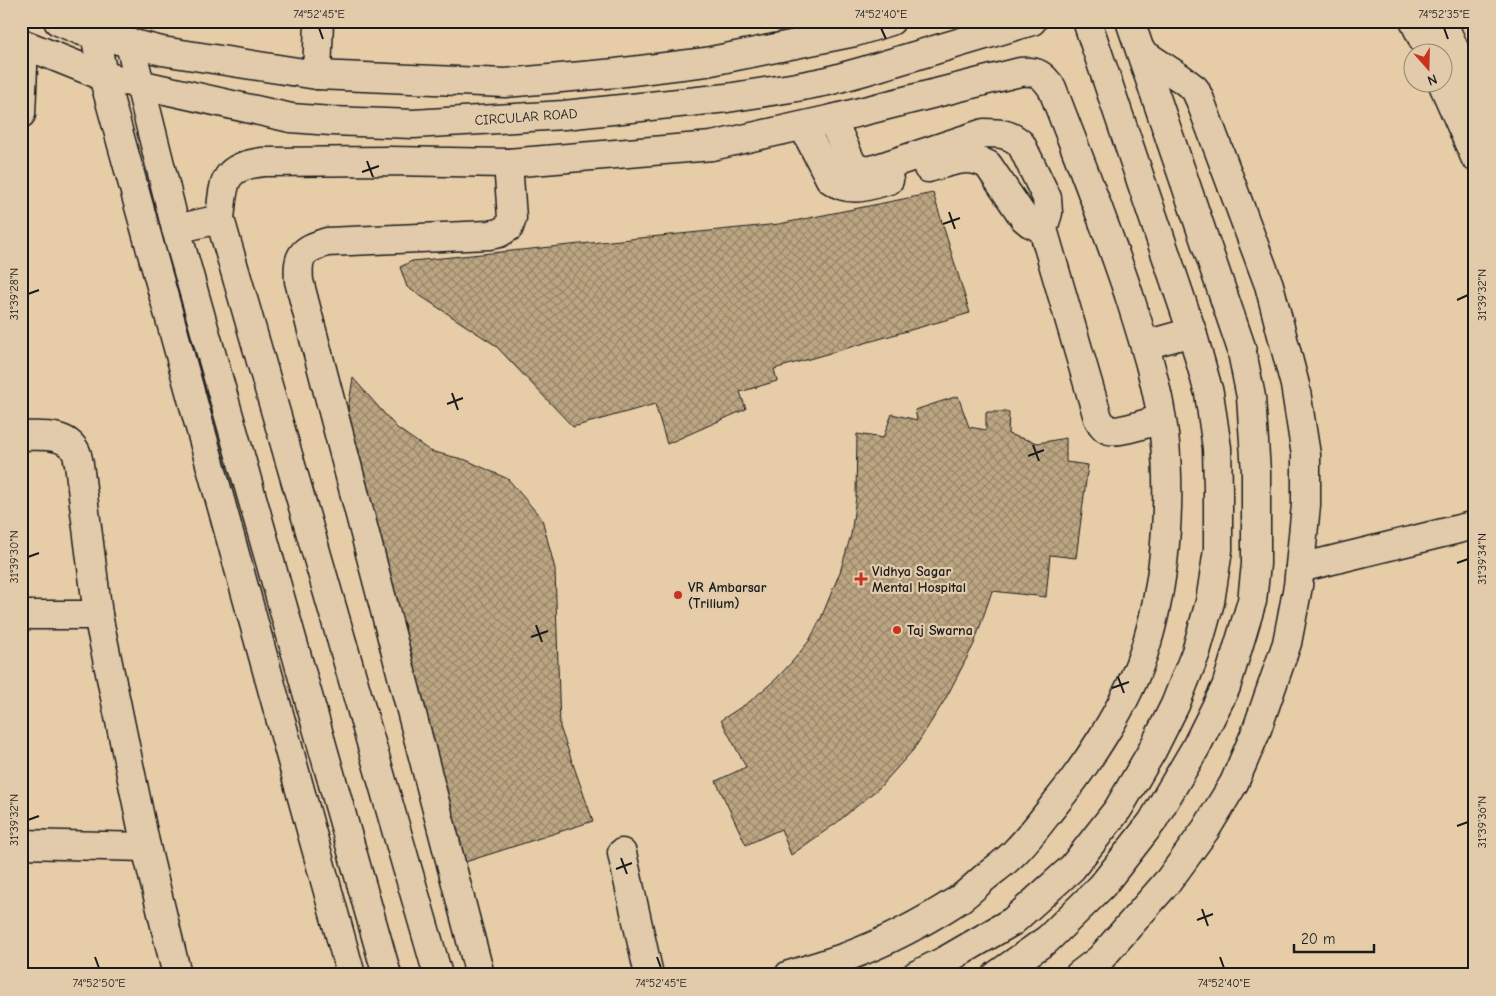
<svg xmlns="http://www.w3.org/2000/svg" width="1496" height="996" viewBox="0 0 1496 996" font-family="'Comic Neue',sans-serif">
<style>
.building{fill:url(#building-cross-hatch);stroke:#1c1c1c}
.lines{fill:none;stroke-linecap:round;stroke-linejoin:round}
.minor-casing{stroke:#1c1c1c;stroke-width:31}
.minor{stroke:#e2cbab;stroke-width:28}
.ticks{fill:none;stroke:#1c1c1c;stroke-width:2}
.poi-dot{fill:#c8321e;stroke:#e2cbab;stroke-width:2}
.labels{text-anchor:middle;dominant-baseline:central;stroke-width:4.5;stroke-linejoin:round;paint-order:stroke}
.street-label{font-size:14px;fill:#1c1c1c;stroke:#e2cbab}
.poi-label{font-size:14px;font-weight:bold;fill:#1c1c1c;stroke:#e2cbab;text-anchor:start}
.neatline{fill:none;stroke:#1c1c1c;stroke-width:2}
.ticks-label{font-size:12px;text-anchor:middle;fill:#1c1c1c}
</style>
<defs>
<pattern id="building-cross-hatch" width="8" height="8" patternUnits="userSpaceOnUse" patternTransform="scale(1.25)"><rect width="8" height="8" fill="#bca682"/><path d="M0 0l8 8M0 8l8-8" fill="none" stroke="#98866a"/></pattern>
</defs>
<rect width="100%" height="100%" fill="#e6cda8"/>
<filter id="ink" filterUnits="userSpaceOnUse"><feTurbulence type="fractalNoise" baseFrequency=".02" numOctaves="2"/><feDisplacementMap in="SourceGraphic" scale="10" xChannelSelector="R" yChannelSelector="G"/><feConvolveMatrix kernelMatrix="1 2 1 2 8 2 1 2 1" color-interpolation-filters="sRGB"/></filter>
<g filter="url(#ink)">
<g class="building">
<polygon points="933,193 970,313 774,369 777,381 740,392 746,409 667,444 655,404 573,427 495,345 407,287 400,267 412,261 779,224"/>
<polygon points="353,378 397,428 430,451 466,460 508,479 542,519 555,569 560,727 593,821 456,865 391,675 364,588 345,509 344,434"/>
<polygon points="958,396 969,427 986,430 986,412 1009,412 1008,434 1038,443 1066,438 1066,462 1088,465 1076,558 1050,555 1046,597 992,591 974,644 946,698 914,749 879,788 835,824 791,855 781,829 746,845 716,781 746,767 721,720 749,702 775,680 792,662 809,641 821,618 840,572 851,535 856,497 857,434 883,438 892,414 917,420 915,410"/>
</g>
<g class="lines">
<defs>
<g id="minor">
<polyline points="58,21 82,31 162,51 317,75 505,83 616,73 706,62 855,32 891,21"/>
<polyline points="1414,21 1429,52"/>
<polyline points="1442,21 1475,96"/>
<polyline points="95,34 103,76 351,975"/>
<polyline points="21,43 103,76 291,118 331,121 413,124 564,115 727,98 797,87 828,81 864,71 1032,21"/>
<polyline points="130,44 176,229 387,975"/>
<polyline points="317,75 319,21"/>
<polyline points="1442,82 1475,157"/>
<polyline points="21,114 24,44"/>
<path d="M832,119L852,164C858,169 863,171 872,170L984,133C999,133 1009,133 1021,144L1047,198L1048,213L1043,229L1098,418C1101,423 1103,428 1109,430C1119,433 1150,422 1161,419"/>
<path d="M803,126L830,179C850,194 868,186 889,180"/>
<path d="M928,168C950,162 967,153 988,165L1024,218L1030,223L1043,229"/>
<polyline points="176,229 220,219"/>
<polyline points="1145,345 1192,332"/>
<path d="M21,436C40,436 66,432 76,452C78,456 78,461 79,464L98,615L146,847L177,975"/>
<polyline points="1300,568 1475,525"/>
<polyline points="21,615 98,615"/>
<polyline points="21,844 146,847"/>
<polyline points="622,853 649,975"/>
<path d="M438,975L220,219C224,183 221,167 263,162L389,161L508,163L712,146L832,119L1020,72C1038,71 1042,74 1052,88C1078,156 1105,223 1128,292C1143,339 1158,385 1164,434C1172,504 1165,589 1143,655C1125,708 1086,766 1051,809C1040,823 1029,838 1016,851C1007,861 994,870 983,879C975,886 967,894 958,900C924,922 884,943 846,957C828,963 808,969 789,975"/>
<path d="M480,975L299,281C297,254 302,250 327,242L489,235L499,233L509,227L512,218L508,163"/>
<polyline points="916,975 946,960 1013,921 1072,868 1118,809 1152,751 1175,705 1196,652 1210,602 1218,550 1218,490 1217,448 1209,393 1192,332 1087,21"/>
<polyline points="997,975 1048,939 1102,886 1152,822 1196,747 1226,687 1252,601 1256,564 1256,472 1251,397 1241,347 1130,21"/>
<polyline points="1079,975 1100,959 1169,880 1206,829 1234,783 1256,732 1287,643 1298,586 1306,505 1306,455 1295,385 1269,285 1200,100 1195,89 1182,79 1141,52"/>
</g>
</defs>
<use href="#minor" class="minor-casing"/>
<use href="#minor" class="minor"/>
</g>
</g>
<path class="ticks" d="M319,28L323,39M881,28L886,39M1444,28L1448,39M367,161L373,177M362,172L379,166M949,212L955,229M943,224L960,218M28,294L39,290M1457,300L1468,295M452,393L458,410M447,404L463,398M1033,445L1039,461M1028,456L1044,450M28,557L39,553M1457,563L1468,559M536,625L542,642M531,637L548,631M1118,677L1124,693M1112,688L1129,682M28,820L39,816M1457,826L1468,822M621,858L627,874M616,869L632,863M1202,909L1208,926M1197,920L1213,914M95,957L99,968M657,957L661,968M1220,957L1224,968"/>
<g class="poi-dot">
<path d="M858.5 571.5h5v5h5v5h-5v5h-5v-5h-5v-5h5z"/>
<circle cx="678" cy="595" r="5"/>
<circle cx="897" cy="630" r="5"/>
</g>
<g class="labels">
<g class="street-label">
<text transform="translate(526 117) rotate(-4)">CIRCULAR ROAD</text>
</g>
<g class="poi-label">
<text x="872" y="571">Vidhya Sagar<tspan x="872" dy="16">Mental Hospital</tspan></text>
<text x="688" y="587">VR Ambarsar<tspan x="688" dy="16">(Trilium)</tspan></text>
<text x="907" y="630">Taj Swarna</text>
</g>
</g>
<rect width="1496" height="996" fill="none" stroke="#e2cbab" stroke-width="55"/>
<g transform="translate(1428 68) rotate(160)"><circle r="24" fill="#e2cbab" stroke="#938572"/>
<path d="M0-4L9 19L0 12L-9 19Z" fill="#c8321e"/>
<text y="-8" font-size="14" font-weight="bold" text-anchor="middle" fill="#1c1c1c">N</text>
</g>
<path d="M1294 944v8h80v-8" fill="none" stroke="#1c1c1c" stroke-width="2.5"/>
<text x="1301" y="944" font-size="15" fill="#1c1c1c" stroke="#e2cbab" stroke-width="4" paint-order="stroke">20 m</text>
<rect x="28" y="28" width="1440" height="940" class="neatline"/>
<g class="ticks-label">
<text x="319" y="18">74°52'45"E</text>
<text x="881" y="18">74°52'40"E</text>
<text x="1444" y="18">74°52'35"E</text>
<text transform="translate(14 294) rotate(-90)" y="4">31°39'28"N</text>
<text transform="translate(1482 295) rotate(-90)" y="4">31°39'32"N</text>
<text transform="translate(14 557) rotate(-90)" y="4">31°39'30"N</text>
<text transform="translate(1482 559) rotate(-90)" y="4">31°39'34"N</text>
<text transform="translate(14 820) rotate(-90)" y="4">31°39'32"N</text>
<text transform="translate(1482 822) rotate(-90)" y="4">31°39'36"N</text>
<text x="99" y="987">74°52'50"E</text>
<text x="661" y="987">74°52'45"E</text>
<text x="1224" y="987">74°52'40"E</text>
</g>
</svg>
